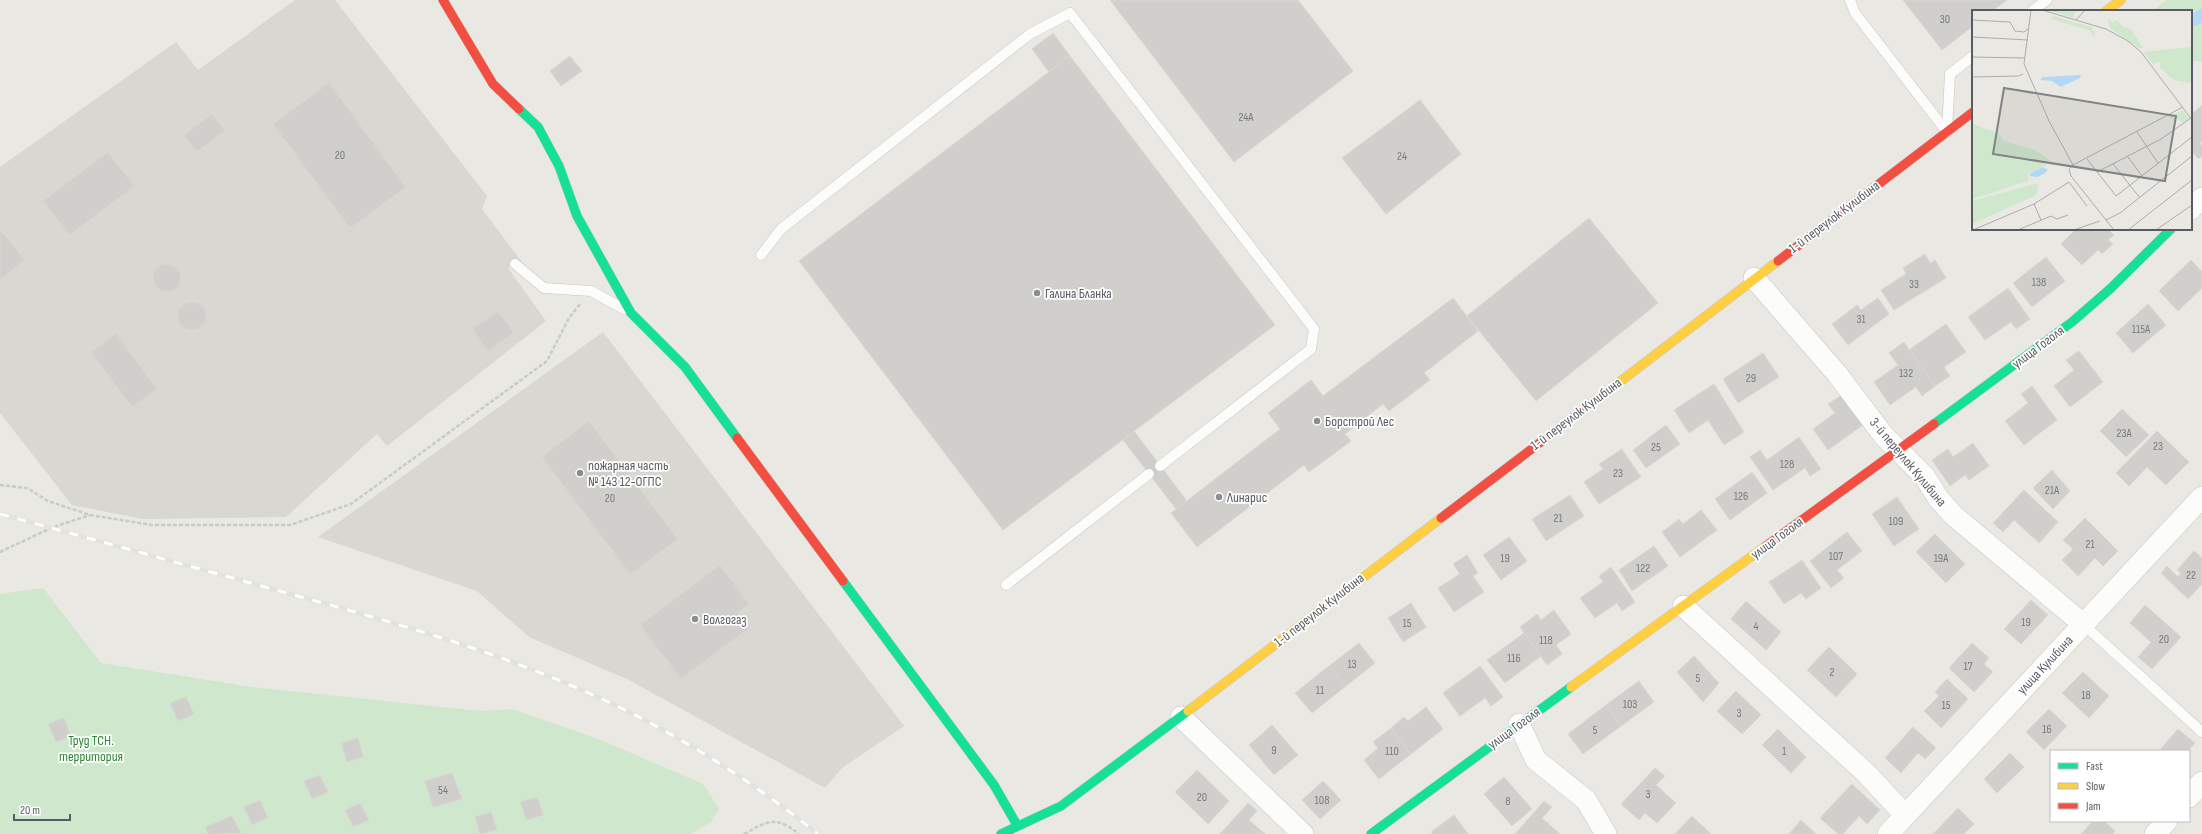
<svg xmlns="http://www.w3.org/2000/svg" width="2202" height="834" viewBox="0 0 2202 834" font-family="'Sofia Sans Condensed',sans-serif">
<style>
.industrial{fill:#d9d7d2}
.green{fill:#cfe7cd}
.water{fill:#b4d7f6}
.building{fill:#d0cfcb;stroke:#d9d7d2}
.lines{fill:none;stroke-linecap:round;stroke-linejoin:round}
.lane-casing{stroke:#c6c6c5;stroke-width:11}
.street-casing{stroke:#c6c6c5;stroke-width:22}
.fast-casing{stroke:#c7c7c6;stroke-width:10}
.slow-casing{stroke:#c7c7c6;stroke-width:10}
.jam-casing{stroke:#c7c7c6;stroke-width:10}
.path{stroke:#c5ccc9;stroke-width:2.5;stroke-dasharray:4 2;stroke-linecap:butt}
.lane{stroke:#fcfcfb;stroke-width:10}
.street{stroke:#fcfcfb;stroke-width:21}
.fast{stroke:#16e098;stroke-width:9}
.slow{stroke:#ffcf43;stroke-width:9}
.jam{stroke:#f24e42;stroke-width:9}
.rail-casing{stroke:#e2e2e1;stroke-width:4.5}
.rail{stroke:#fff;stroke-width:3;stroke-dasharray:9;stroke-linecap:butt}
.poi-dot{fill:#8b8d8f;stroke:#fff;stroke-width:1.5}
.labels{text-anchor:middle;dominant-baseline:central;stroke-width:3.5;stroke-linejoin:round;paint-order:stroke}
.number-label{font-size:12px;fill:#777a7d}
.street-label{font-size:14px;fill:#585c62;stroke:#fff}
.poi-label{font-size:14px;fill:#585c62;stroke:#fff;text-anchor:start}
.park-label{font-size:14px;fill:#2e8435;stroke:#fff}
.inset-road{fill:none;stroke:#acacab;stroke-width:1}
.view{fill:#818386;fill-opacity:0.15;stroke:#818386;stroke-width:2}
.inset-edge{fill:none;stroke:#585c62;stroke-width:2}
</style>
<rect width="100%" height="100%" fill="#eae8e2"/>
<g class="industrial">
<polygon points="295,0 335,0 487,196 482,209 521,261 508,268 546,321 387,446 377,434 286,517 143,519 72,505 0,413 0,167 176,42 198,70"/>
<polygon points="603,332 904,726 842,768 825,788 629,680 529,637 477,591 318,537"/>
</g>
<g class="green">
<polygon points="2167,0 2202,0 2202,62 2191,60 2191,11 2152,11"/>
<polygon points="43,588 101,663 252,687 480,711 512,709 601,740 703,784 719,809 711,822 691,834 0,834 0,594"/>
</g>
<polygon class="water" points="2202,8 2202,23 2191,27 2191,15"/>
<g class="building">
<polygon points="1110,0 1298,0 1353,71 1234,162"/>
<polygon points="1903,0 2007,0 1992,11 1973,11 1973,26 1942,50"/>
<polygon points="1053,33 1070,56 1049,72 1032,49"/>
<polygon points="570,56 582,71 561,86 550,71"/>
<polygon points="1070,56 1275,325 1003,530 799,261"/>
<polygon points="329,83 406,187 350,228 273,124"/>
<polygon points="1420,100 1461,154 1386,214 1342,158"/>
<polygon points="2202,105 2202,141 2200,143 2202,146 2202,156 2199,159 2191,151 2191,115"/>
<polygon points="212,114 225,131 196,152 184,135"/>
<polygon points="108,152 134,186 70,235 43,201"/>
<polygon points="1589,218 1658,303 1536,401 1467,316"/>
<polygon points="0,229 25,260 0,280"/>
<polygon points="2076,229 2108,229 2114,235 2108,240 2113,244 2102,254 2098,250 2082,265 2061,244"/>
<polygon points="1925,254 1930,263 1935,260 1946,278 1894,310 1881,290 1906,274 1903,268"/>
<polygon points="2046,257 2065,281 2032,307 2013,283"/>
<polygon points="2191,260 2202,272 2202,288 2178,311 2159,291"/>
<circle cx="167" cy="278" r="14"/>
<polygon points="2008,288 2030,319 2016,329 2011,322 1985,340 1968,317"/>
<polygon points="1453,298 1478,331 1424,373 1430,380 1389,411 1383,404 1345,434 1351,441 1309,472 1304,465 1197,547 1171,513 1280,429 1268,413 1311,380 1323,396"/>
<polygon points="1878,298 1889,314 1848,345 1832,324 1857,305 1861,310"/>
<circle cx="192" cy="316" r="14"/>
<polygon points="2148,304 2166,325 2133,353 2116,333"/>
<polygon points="498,311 514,333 488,351 472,329"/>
<polygon points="1946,324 1966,352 1944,367 1950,376 1935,386 1909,350"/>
<polygon points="116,333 157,389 132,407 91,352"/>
<polygon points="1904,342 1935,386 1922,396 1916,387 1890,405 1874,382 1898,365 1889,353"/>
<polygon points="2079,351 2103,382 2070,407 2054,386 2074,370 2066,360"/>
<polygon points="1763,353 1779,377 1738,403 1723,379"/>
<polygon points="1714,384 1744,432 1724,445 1708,420 1689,433 1674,410"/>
<polygon points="2032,386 2057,420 2024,445 2005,421 2028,403 2021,394"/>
<polygon points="1843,394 1864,424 1828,450 1813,429 1835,413 1828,404"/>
<polygon points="2122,409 2149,435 2126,457 2100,431"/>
<polygon points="589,421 678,539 630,574 542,457"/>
<polygon points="1666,425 1680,444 1646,468 1633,450"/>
<polygon points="1134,431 1187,501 1176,509 1123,440"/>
<polygon points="2157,431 2189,462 2166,485 2147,467 2129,486 2116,473"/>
<polygon points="1799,437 1821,469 1810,476 1805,468 1773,490 1750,457 1760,450 1767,460"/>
<polygon points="1973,443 1989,466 1969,480 1965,475 1950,486 1932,460 1948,449 1953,457"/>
<polygon points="1622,449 1641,477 1599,504 1584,482 1603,469 1599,464"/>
<polygon points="2052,470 2070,491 2053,509 2033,488"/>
<polygon points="1752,472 1767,493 1730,520 1715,499"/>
<polygon points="2024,490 2058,522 2039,543 2014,520 2003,532 1993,523"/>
<polygon points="1570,495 1584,516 1546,541 1532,519"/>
<polygon points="1897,497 1919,529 1894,546 1872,514"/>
<polygon points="1701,510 1717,530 1680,557 1662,532 1679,519 1683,524"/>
<polygon points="2085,518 2118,551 2103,566 2095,558 2078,576 2062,560 2073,549 2063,540"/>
<polygon points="1847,532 1862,551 1837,570 1844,578 1831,588 1810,561"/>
<polygon points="1935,534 1965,564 1946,583 1916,552"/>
<polygon points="1509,537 1527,561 1501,580 1483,555"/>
<polygon points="1654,546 1668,566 1632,591 1619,570"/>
<polygon points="2194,551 2202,558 2202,584 2188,599 2161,573 2167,566 2178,577 2181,573 2177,570"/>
<polygon points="1467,555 1478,573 1473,576 1484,592 1454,612 1438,588 1460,574 1453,564"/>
<polygon points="1802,560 1821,588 1806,599 1801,593 1784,604 1769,582"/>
<polygon points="720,565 749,604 737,612 749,628 681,679 640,625"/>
<polygon points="1611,567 1635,602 1622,611 1617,603 1595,618 1580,598 1603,582 1599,576"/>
<polygon points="2031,600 2048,615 2021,644 2004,629"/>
<polygon points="1746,601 1781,632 1766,650 1731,619"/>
<polygon points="1411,603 1426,627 1403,642 1388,618"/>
<polygon points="2145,605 2181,637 2152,669 2138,657 2151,642 2130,623"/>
<polygon points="1554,610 1571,634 1556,645 1562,654 1547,665 1520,627 1537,614 1541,620"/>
<polygon points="1524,633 1541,656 1505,683 1487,660"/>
<polygon points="1359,643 1375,663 1346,686 1329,666"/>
<polygon points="1972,643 1989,658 1984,664 1993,672 1974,692 1949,668"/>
<polygon points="1829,647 1857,674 1836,697 1807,670"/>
<polygon points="1694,656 1719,683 1703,702 1677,672"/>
<polygon points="1329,666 1346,686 1312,713 1295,693"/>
<polygon points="1480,666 1503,697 1491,706 1485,698 1460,716 1443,693"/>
<polygon points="2083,672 2109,696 2089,718 2062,693"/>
<polygon points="1947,679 1968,699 1941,728 1924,711 1939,696 1935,692"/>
<polygon points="1639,681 1654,702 1621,726 1606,705"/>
<polygon points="1736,691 1761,715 1742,734 1717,711"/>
<polygon points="186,697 194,714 178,721 170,703"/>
<polygon points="1606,705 1621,726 1583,754 1568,734"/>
<polygon points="1426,707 1443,729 1411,754 1391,728 1404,717 1408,721"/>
<polygon points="2049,709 2067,726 2044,750 2026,732"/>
<polygon points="64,718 71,736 56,742 48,724"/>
<polygon points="1272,725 1298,755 1274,775 1249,745"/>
<polygon points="1913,727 1936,748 1925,759 1918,753 1901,773 1885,758"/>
<polygon points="1391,728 1411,754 1379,779 1364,760 1378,748 1373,742"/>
<polygon points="1778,729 1806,757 1791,773 1762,745"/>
<polygon points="2178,729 2195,743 2188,751 2159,751"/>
<polygon points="358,738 363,757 347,762 341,743"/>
<polygon points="2010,753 2024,767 1997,793 1984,779"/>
<polygon points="1655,768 1665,776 1656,785 1676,803 1657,823 1645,813 1639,820 1621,804"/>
<polygon points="1197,770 1229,801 1208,824 1175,792"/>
<polygon points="452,773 462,799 433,807 425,781"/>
<polygon points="320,775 328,792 312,799 304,781"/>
<polygon points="1504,777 1532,809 1512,826 1484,794"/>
<polygon points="1323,781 1341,800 1320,819 1302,800"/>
<polygon points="1852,784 1880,810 1867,824 1859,816 1843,834 1838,834 1820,818"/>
<polygon points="537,797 543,815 526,820 520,802"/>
<polygon points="260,800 268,818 252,825 244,807"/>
<polygon points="1544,801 1552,807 1542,818 1560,834 1515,834"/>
<polygon points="360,803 369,820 353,827 345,810"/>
<polygon points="1248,803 1257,811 1249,820 1265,834 1220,834"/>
<polygon points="1958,808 1974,824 1964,834 1933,834"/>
<polygon points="491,812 497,830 480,834 475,817"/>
<polygon points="1454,815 1468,834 1433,834 1431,832"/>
<polygon points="232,816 241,833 208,834 205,827"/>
<polygon points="1692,816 1711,834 1675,834"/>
<polygon points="1801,820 1816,834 1789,834"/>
<polygon points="2093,821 2104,821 2115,831 2113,834 2081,834"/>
</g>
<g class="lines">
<defs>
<g id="lane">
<polyline points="1850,0 1855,13 1947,132"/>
<polyline points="2032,11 2047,0"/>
<polyline points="1947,130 1950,74 1973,56"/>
<polyline points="761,255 781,229 1030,34 1070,13 1314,329 1311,349 1160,466"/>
<polyline points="515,264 544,288 591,291 624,309"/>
<polyline points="1006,585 1149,474"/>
<polyline points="2083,624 2202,732"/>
</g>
<g id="street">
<polyline points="2191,209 2202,198"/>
<polyline points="1754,278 1838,375 1884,436 1925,477 1938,498 1953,515 2083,624"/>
<polyline points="1683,606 1866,773 1905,815"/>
<polyline points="1181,717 1303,834"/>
<polyline points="1519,724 1536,760 1586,800 1606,834"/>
<polyline points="2189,797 2202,782"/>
<polyline points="1888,834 2202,497"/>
<polyline points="2155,834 2167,821"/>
</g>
<g id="fast">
<polyline points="519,109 538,127 559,166 577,216 631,313 685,367 737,438"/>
<polyline points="1934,424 2072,322 2110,289 2171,229"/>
<polyline points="843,581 994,785 1017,825"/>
<polyline points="1001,834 1061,806 1188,711"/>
<polyline points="1371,834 1571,687"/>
</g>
<g id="slow">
<polyline points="2106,11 2121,0"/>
<polyline points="1596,400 1778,261"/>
<polyline points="1571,687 1766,546"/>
<polyline points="1188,711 1441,518"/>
</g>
<g id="jam">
<polyline points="443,0 493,84 519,109"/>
<polyline points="1778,261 1973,112"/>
<polyline points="737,438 843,581"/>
<polyline points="1441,518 1596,400"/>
<polyline points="1766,546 1934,424"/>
</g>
</defs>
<use href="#lane" class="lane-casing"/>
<use href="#street" class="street-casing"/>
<use href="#fast" class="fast-casing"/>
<use href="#slow" class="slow-casing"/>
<use href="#jam" class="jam-casing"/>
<g class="path">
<polyline points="0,485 27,488 48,501 90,515 152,525 290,525 351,504 547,361 569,318 580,304"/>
<polyline points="0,552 51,528 90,515"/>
<path d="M744,834C768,821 775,815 799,834"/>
</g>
<use href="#lane" class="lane"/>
<use href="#street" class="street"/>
<use href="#fast" class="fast"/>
<use href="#slow" class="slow"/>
<use href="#jam" class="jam"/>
<defs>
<path id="rail" d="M0,514C96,540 192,567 287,593C385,620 482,647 575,687C662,724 744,775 818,834"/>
</defs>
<use href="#rail" class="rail-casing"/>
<use href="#rail" class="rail"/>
</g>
<g class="poi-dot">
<circle cx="1037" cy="293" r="4"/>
<circle cx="1317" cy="421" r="4"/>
<circle cx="580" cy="473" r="4"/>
<circle cx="1219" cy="497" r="4"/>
<circle cx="695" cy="619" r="4"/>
</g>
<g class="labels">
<g class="number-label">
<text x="1945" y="19">30</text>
<text x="1246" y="117">24А</text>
<text x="340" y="155">20</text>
<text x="1402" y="156">24</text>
<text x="2039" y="282">138</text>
<text x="1914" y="284">33</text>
<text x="1861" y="319">31</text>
<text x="2141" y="329">115А</text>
<text x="1906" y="373">132</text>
<text x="1751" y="378">29</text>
<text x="2124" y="433">23А</text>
<text x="2158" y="446">23</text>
<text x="1656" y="447">25</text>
<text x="1787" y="464">128</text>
<text x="1618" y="473">23</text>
<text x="2052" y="490">21А</text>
<text x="1741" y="496">126</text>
<text x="610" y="498">20</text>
<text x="1558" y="518">21</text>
<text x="1896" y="521">109</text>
<text x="2090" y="544">21</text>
<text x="1836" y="556">107</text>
<text x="1505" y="558">19</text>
<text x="1941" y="558">19А</text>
<text x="1643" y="568">122</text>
<text x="2191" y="575">22</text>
<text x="2026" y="622">19</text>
<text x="1407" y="623">15</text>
<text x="1756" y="626">4</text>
<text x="2164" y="639">20</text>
<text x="1546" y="640">118</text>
<text x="1514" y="658">116</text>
<text x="1352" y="664">13</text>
<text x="1968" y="666">17</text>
<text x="1832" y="672">2</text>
<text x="1698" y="678">5</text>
<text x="1320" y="690">11</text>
<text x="2086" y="695">18</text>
<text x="1630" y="704">103</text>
<text x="1946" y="705">15</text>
<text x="1739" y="713">3</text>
<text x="2047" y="729">16</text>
<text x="1595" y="730">5</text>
<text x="1274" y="750">9</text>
<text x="1392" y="751">110</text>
<text x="1784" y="751">1</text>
<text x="443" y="790">54</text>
<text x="1648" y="794">3</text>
<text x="1202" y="797">20</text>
<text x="1322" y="800">108</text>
<text x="1508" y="801">8</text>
</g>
<g class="street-label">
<text transform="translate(1834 217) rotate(-37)">1-й переулок Кулибина</text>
<text transform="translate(2038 347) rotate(-37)">улица Гоголя</text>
<text transform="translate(1576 414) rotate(-37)">1-й переулок Кулибина</text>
<text transform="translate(1908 462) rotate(50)">3-й переулок Кулибина</text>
<text transform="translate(1777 538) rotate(-36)">улица Гоголя</text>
<text transform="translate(1319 610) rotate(-38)">1-й переулок Кулибина</text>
<text transform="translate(2045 665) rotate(-47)">улица Кулибина</text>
<text transform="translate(1514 728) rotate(-36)">улица Гоголя</text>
</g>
<g class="poi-label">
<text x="1045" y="293">Галина Бланка</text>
<text x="1325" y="421">Борстрой Лес</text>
<text x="588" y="465">пожарная часть<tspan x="588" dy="16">№ 143 12-ОГПС</tspan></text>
<text x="1227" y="497">Линарис</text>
<text x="703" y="619">Волгогаз</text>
</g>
<g class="park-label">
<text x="91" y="740">Труд ТСН.<tspan x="91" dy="16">территория</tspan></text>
</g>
</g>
<g transform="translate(1972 10)">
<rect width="220" height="220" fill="#eae8e2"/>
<path d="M110,0L102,3V8L79,1ZM80,6L119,17L123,23L122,28L119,21L80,9ZM136,9L140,12L145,10L151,17L159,19L171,38H167L138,18ZM220,37V72L218,73L202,70L188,58V51L181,54L171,42ZM211,100L217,109L210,113L206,109H198L197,107ZM0,113L18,121L19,120L28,125L32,131L63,140L78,150L73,153L74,156L57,162L56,171L0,189ZM67,173L64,185L0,214V191Z" fill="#cfe7cd"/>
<path d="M109,65L108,68L89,77L80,71L68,70L71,67ZM71,157L76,160L73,163L66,167L58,166V163Z" fill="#b4d7f6"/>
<path class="inset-road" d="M59,0L52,54L77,111L101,155M70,0L134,19L156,31L169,42L220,110M0,10L38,12L43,21L52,22L57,18M104,10L113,0M0,27L56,30M0,47L53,48M0,67L46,66L51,64M165,122L186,153M156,147L170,166M115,149L144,186L220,127M141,154L168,188M101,155L211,97M101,155L97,159L99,166L142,220M125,162L189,129L219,108M62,194L69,210M134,210L148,203L220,146M1,220L62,194L97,172L115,196M46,220L79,206L85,209L96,205M102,220L128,211M156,220L220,170M184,220L220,195"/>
<path class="view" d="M32,78L204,106L193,171L21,144Z"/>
<rect width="220" height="220" class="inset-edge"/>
</g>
<rect x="2050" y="750" width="140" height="72" fill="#ffffff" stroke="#bcbec0"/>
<rect x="2058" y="763" width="20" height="6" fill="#16e098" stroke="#bcbec0"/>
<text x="2086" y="770" font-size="12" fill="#585c62">Fast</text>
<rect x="2058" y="783" width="20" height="6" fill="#ffcf43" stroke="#bcbec0"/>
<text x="2086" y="790" font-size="12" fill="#585c62">Slow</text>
<rect x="2058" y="803" width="20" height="6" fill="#f24e42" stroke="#bcbec0"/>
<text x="2086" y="810" font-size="12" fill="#585c62">Jam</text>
<path d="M14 814v6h56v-6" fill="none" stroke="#585c62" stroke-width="2"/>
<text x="20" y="814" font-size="12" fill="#585c62" stroke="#ffffff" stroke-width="3" paint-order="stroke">20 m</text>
</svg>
